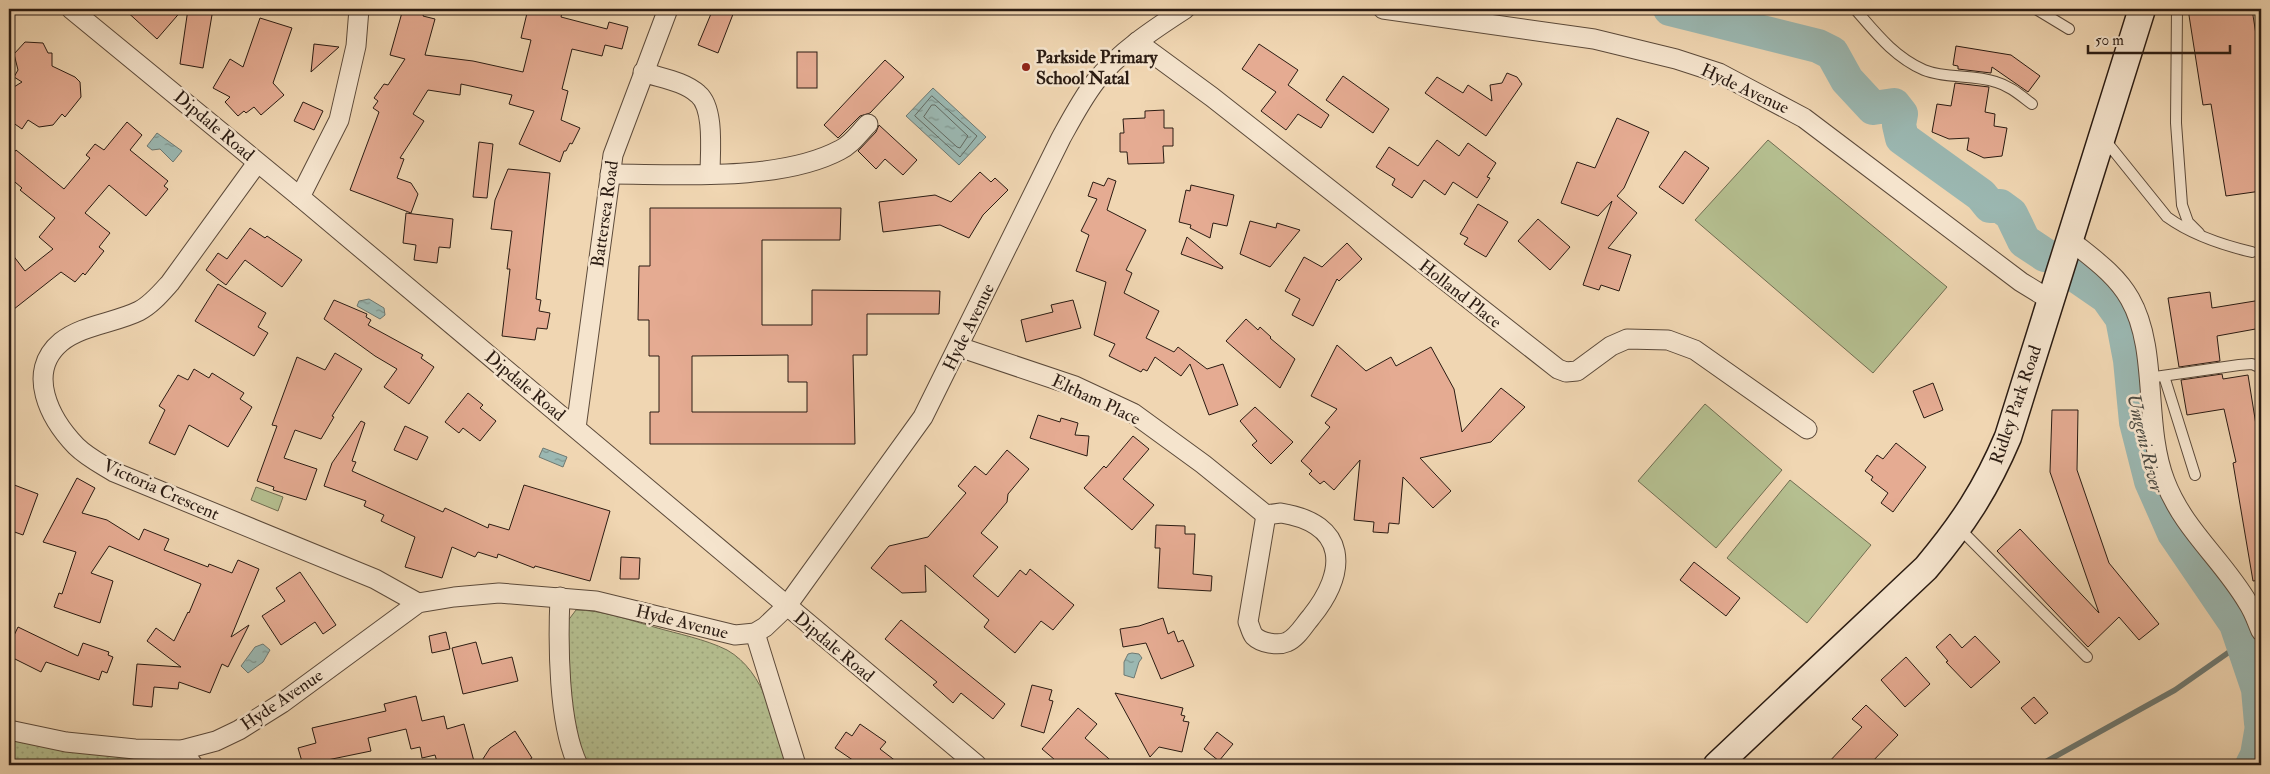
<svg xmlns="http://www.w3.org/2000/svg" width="2270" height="774" viewBox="0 0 2270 774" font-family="'IM FELL Double Pica',serif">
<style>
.park{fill:url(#park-dots);stroke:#706d51}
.pitch{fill:#b5bf90;stroke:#706d51}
.water{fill:url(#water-ripples);stroke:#6e7972}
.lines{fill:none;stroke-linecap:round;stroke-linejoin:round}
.shore{stroke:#626a62;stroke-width:1}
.stream{stroke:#6e7972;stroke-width:5.5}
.river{stroke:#9bb8b2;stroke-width:34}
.building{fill:#e5ab92;stroke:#2a1b12;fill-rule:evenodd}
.lane-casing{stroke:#5c4a3a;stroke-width:12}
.street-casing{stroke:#5c4a3a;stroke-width:21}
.secondary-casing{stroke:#2a1b12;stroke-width:29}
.lane{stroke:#f5e4cd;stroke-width:10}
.street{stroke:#f5e4cd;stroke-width:19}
.secondary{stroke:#f5e4cd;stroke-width:26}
.poi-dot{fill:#8f2418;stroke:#f5e4cd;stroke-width:2}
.labels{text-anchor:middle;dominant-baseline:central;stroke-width:5;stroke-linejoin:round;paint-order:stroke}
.poi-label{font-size:18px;font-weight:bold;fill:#2a1b12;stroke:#f5e4cd;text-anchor:start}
.street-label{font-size:18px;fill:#2a1b12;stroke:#f5e4cd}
.water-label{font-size:19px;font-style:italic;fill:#4c4a42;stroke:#f5e4cd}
</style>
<defs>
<pattern id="park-dots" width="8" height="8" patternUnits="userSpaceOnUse" patternTransform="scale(1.25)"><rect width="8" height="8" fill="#b5bf90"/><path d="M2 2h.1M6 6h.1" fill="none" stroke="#9ca47b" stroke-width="1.8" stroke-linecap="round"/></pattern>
<pattern id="water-ripples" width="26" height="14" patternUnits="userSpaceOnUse" patternTransform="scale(1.25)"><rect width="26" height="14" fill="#9bb8b2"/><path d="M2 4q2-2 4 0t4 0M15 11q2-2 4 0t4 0" fill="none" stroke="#7f958f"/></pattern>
</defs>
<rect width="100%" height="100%" fill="#f0d6b2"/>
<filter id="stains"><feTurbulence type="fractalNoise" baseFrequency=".004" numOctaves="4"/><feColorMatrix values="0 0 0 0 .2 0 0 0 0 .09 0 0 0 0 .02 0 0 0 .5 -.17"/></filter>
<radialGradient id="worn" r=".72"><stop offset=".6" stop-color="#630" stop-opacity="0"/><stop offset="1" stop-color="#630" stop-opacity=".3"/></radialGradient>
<g class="park">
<path d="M576,610C602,610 629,620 654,627C678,634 705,639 727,650C766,672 775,726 788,765H588C569,728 565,663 567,622Z"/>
<polygon points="9,735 82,752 211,765 9,765"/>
</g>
<g class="pitch">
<polygon points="1768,140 1947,287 1873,373 1695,220"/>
<polygon points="1705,404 1782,470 1716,548 1638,481"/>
<polygon points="1790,480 1871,545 1807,623 1727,558"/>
<polygon points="256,487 283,497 278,511 251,500"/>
</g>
<g class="water">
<polygon points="933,88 986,137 959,165 906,116"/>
<polygon points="157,133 182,151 173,162 160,149 152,150 147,146"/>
<polygon points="369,299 384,308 385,315 380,319 357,306 359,301"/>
<polygon points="543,448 567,457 563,467 539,457"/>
<polygon points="263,644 270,650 263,662 248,673 241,666 255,647"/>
<polygon points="1132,653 1139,654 1142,658 1139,662 1134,678 1124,675 1124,662 1128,654"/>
</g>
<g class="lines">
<g class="shore">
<polygon points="932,96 977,136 960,157 915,116"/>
<polygon points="932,105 935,105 968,136 960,148 957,147 924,117"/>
</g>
<polyline class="stream" points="2040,765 2175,690 2242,643"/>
<g class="river">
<polyline points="1670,9 1818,46 1832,53 1847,80 1873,108 1894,105 1901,114 1899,125 1902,138 1981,195 1990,206 2000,206 2011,214 2024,241 2045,255"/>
<polyline points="2078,277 2107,297 2122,318 2130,360 2136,422 2151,481 2174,533 2236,624 2258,689 2261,723"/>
<polyline points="2252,765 2257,755 2261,732"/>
</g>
</g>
<g class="building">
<polygon points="124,9 183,9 157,39"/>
<polygon points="188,9 213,9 203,68 180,64"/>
<polygon points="403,9 425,9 423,16 435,19 425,55 473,61 523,72 531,40 521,38 528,9 563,9 561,17 607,29 609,22 628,27 622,49 605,45 602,56 572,49 562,89 568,91 561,120 580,128 572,144 570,143 566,151 564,151 560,162 519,144 534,111 509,104 512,95 461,84 460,95 428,90 413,114 424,121 400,158 404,159 397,178 411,183 418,194 411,213 350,190 379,112 373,108 378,101 374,98 384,84 388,85 405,59 390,55"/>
<polygon points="713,9 735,9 718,53 698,45"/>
<polygon points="2188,9 2252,9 2257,41 2261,40 2261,191 2226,196 2211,104 2203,105"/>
<polygon points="260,18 292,28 273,83 284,95 261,115 254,107 246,113 244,111 238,116 225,102 230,97 213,88 230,59 243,67"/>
<polygon points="25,42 43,43 48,53 52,53 52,66 75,77 80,82 81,97 65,117 62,114 53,125 39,127 28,120 22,129 9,120 9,90 22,82 14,77 18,70 14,54"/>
<polygon points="314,44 339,47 311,72"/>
<polygon points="1259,44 1298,70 1288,85 1329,115 1321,128 1298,114 1286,130 1261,111 1276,92 1242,69"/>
<polygon points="1956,46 2011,55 2040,76 2028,92 1992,67 1991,73 1958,69 1958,66 1953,65"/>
<rect x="797" y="52" width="20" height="36"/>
<polygon points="885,60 904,77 870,113 860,116 838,138 824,125"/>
<polygon points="1507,73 1517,77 1522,84 1486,136 1425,93 1437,77 1463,93 1468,85 1492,101 1490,85 1502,83"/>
<polygon points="1343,76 1389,109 1373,133 1326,100"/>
<polygon points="1955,83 1989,87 1985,112 1995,114 1994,126 2007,128 2002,156 1984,158 1967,150 1969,138 1949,139 1932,132 1937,104 1951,106"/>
<polygon points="303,102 323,111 314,130 294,121"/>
<polygon points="1164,110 1164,128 1173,128 1173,146 1163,146 1164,163 1128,164 1127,152 1120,152 1120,133 1124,133 1123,119 1145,118 1145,111"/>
<polygon points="1617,118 1649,132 1624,188 1617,196 1637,213 1608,248 1631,255 1619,291 1601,285 1599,290 1583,285 1612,201 1598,216 1561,203 1577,162 1595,168"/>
<polygon points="127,122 142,135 130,150 168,181 164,186 168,189 146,216 109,185 85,213 110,233 99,247 104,251 85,275 83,273 75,282 61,272 9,313 9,250 25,271 53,249 39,237 55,218 20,190 22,188 9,177 9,159 16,150 64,189 90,158 86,155 95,144 104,150"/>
<polygon points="879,125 917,160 903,175 885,159 876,169 858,151 876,132"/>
<polygon points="1437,140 1459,156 1468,143 1496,163 1487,177 1490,178 1477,198 1453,182 1445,195 1424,180 1412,198 1392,185 1395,179 1376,167 1389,147 1418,166"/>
<polygon points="479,142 493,144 487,198 473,197"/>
<polygon points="1685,151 1709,168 1683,204 1659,187"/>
<polygon points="508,169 550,173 536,299 541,300 539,311 550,313 547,329 537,328 535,340 502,336 510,269 507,269 512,231 491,229 495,200"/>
<polygon points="980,172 991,182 995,178 1008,190 983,215 969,238 940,225 883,232 879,202 935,195 951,202"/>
<polygon points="1108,178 1116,181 1107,210 1146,230 1126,270 1132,273 1124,293 1159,311 1146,338 1174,352 1178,347 1207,369 1223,364 1238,405 1209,415 1190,364 1181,376 1155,357 1147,371 1143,369 1141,372 1109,356 1115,344 1094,335 1106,282 1076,271 1089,235 1081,231 1097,199 1088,196 1093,182 1104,186"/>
<polygon points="1191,185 1234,195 1227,226 1213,223 1210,238 1190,228 1191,225 1179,222 1186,190 1190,191"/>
<polygon points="1478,204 1508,222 1486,257 1464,244 1468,238 1460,234"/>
<path d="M650,208H841L840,240H762V325H812V290L940,291L939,314H867V355H853L855,444H650V412H659V356H649V320H638L639,266H650ZM788,355V382H807V412H692V356Z"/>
<polygon points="406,213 453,219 450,248 439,247 437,263 414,260 416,245 403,243"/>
<polygon points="1538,219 1570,247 1550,270 1518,241"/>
<polygon points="1250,221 1276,228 1277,223 1300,230 1270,267 1240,254"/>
<polygon points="250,228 265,238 267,236 302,260 282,287 245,260 226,285 206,270 218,253 227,259"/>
<polygon points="1187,237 1223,267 1222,269 1181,254"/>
<polygon points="1347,243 1362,259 1339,281 1337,279 1313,326 1292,315 1300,299 1285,291 1304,257 1322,267"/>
<polygon points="218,284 266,313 258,327 268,333 254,356 195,321"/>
<polygon points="2210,292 2212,308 2261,300 2261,328 2217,336 2220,361 2179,367 2168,298"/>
<polygon points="334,300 367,314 366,317 371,320 368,325 423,355 421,358 434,367 409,404 384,387 397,369 375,356 324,319"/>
<polygon points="1073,300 1081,328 1026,342 1021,320 1053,312 1051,305"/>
<polygon points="1246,319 1258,330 1260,327 1271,337 1270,338 1295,359 1280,388 1226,341"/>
<polygon points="1337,345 1366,371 1391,357 1396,366 1431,347 1454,389 1462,432 1501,388 1525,407 1491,442 1420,458 1451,491 1433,508 1403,477 1399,524 1389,523 1388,533 1373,532 1374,522 1354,520 1360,460 1334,490 1324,481 1320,484 1309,474 1312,471 1301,461 1330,427 1325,423 1337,409 1311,396"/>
<polygon points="335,353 362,369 332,416 334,417 321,439 295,430 284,458 317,469 306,500 273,490 274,487 257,481 277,426 272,425 297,357 325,370"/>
<polygon points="194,369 209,378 212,373 244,393 240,399 252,407 228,447 189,425 175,455 149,443 165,410 159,406 178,375 188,380"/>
<polygon points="2222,374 2223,379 2248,375 2261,456 2261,580 2253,581 2233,463 2236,462 2224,409 2187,415 2181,380"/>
<polygon points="1933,383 1943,410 1924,418 1913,391"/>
<polygon points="468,393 483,405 480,408 496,421 480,441 463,428 459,433 445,422"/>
<polygon points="1255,407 1293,442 1271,464 1252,445 1257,441 1240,421"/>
<polygon points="2052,410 2078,410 2077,470 2109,563 2159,624 2139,640 2119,617 2088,647 1997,551 2020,529 2099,613 2050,472"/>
<polygon points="1038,415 1060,422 1061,418 1078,423 1075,435 1089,436 1087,456 1030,438"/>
<polygon points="361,421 365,423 352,461 356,462 352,471 443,512 445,508 488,528 489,524 509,530 524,485 610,511 590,581 535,566 534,568 498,554 497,558 478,552 475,557 452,547 442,578 405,567 415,537 381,521 384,515 364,506 366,501 324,486 332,463"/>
<polygon points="405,426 428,437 417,460 394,450"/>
<polygon points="1133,436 1149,449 1123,479 1154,505 1132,530 1084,488 1104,466 1106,468"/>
<polygon points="1896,443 1926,467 1893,512 1881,503 1888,493 1871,480 1873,477 1865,471 1877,455 1883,459"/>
<polygon points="1007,450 1029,469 1008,494 1007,502 981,533 998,547 973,576 998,597 1020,570 1026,575 1030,569 1074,605 1053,630 1041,621 1015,653 984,627 989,620 925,565 926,592 902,593 871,568 889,546 928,537 966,493 958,486 975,466 986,475"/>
<polygon points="77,478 95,488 82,513 107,520 139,540 144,529 169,539 164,550 208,567 209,564 232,573 238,560 259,569 231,637 249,625 228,667 222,664 210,693 179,682 178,689 154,687 152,707 133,705 137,664 181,667 147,641 156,628 174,641 188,612 189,613 201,584 109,546 91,573 113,581 100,623 54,607 59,593 62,594 76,552 43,542"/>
<polygon points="9,483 38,494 23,535 9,530"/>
<polygon points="1156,525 1185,526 1185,534 1195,534 1193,574 1212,576 1211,591 1158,588 1160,548 1155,548"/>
<polygon points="621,557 640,558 639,579 620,579"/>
<polygon points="1694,562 1740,598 1726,616 1680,580"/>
<polygon points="300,572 336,625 323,634 315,622 281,645 262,616 285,601 276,588"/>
<polygon points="1163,618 1168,634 1174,631 1178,642 1183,640 1194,666 1161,679 1146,643 1123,647 1120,629 1139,626"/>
<polygon points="901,620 1005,704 993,719 961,693 953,703 933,685 937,682 885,639"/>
<polygon points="18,627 78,656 83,643 109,652 108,655 113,657 107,673 102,671 99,680 46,662 41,672 9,656 9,646"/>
<polygon points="446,632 450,649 432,653 429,636"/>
<polygon points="1950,634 1962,648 1975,636 2000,662 1971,688 1946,662 1948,661 1936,647"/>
<polygon points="476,642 482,664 512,657 518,681 463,694 452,648"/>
<polygon points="1906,657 1930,684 1905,707 1881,680"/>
<polygon points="1032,685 1052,690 1049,700 1053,701 1044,733 1021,726"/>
<polygon points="1115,693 1183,708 1181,715 1185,716 1183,721 1189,722 1182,752 1159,747 1150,757"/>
<polygon points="416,696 422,721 444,716 447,729 464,724 475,765 438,765 435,755 422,758 420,747 411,749 406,729 368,738 371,751 303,765 298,748 316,743 312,728 386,711 384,704"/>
<polygon points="2034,697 2048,713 2035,724 2021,708"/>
<polygon points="1866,705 1898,735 1869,765 1826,765 1862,727 1852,719"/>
<polygon points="1078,708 1097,724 1085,738 1116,765 1061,765 1042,749"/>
<polygon points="860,724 886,742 880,749 901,765 860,765 835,748 846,732 852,736"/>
<polygon points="515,731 532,758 521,765 479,765 490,748"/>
<polygon points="1217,732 1233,744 1219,761 1204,749"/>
</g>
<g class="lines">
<defs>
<g id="lane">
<path d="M1855,9C1875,32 1894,57 1924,70C1946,79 1973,74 1996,82C2010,86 2020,95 2032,104"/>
<polyline points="2036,9 2069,29"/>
<polyline points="2177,9 2176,123 2182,205 2188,222 2199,233"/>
<path d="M2105,140L2167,217C2192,235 2222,245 2252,252"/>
<polyline points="2164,376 2195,475"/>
<polyline points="2148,378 2239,365 2252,364 2261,368"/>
<polyline points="1959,528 2087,657"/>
</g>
<g id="street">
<polyline points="71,9 300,197 977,765"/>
<polyline points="1383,9 1594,39 1676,59 1719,73 1804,118 2021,282 2052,301"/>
<polyline points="1137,42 1212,97 1558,369 1566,372 1577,371 1611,346 1627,339 1668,340 1695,350 1807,429"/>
<path d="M643,72C660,78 684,81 698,94C715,108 710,153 710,174"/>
<path d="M257,163L170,283C161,293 151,305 139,311C115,323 82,325 61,342C25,372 50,419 76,446C87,457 101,464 114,472L375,579L418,603"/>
<path d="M610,174C677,174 780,182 840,150C851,145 859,133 868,124"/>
<polyline points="300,197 339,120 356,46 359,9"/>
<path d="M2070,240C2092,258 2116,274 2130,299C2159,350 2143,424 2165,481C2183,529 2223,560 2248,603C2254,612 2257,622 2261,631"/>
<polyline points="959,347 1075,386 1133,413 1203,464 1266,515"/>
<polyline points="576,428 613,155 668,9"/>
<path d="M1281,513C1348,524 1348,571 1311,617C1304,625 1297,638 1287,642C1278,646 1261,643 1254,636C1251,632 1250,626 1248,622L1266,515Z"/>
<path d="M560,597C558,642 558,724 578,765"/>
<polyline points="755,633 796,765"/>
<path d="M9,730L66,742L135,749L182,750L216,741L239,730L282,703L418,603L454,597L499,593L596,601L735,635L755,633L765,627L786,607L923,417L1061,138C1072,118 1082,99 1095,82C1119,52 1154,29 1185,9"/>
<polyline points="182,750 193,765"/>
</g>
<path id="secondary" d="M1717,765L1926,568C1963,524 1986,489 2008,437L2142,9"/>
</defs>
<use href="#lane" class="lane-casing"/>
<use href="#street" class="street-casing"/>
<use href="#secondary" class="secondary-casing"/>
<use href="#lane" class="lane"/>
<use href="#street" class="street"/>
<use href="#secondary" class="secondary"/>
</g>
<circle class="poi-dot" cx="1026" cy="67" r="5"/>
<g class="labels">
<g class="poi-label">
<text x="1036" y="57">Parkside Primary<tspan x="1036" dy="21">School Natal</tspan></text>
</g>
<g class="street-label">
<text transform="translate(1745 89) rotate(25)">Hyde Avenue</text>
<text transform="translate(214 126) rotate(40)">Dipdale Road</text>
<text transform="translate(605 214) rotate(-82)">Battersea Road</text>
<text transform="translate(1460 294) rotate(38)">Holland Place</text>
<text transform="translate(969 327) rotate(-64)">Hyde Avenue</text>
<text transform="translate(525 386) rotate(40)">Dipdale Road</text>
<text transform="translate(1096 400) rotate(25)">Eltham Place</text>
<text transform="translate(2016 405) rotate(-71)">Ridley Park Road</text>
<text transform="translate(161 490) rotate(24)">Victoria Crescent</text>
<text transform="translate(682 622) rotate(14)">Hyde Avenue</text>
<text transform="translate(834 647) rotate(40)">Dipdale Road</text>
<text transform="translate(282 700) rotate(-34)">Hyde Avenue</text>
</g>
<g class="water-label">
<text transform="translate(2145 443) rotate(76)">Umgeni River</text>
</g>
</g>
<rect width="2270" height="774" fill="none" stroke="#f0d6b2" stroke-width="30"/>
<rect x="10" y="10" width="2250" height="754" fill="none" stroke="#2a1b12" stroke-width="2.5"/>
<rect x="15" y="15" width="2240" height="744" fill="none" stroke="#2a1b12"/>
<path d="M2088 45v8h142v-8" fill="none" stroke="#2a1b12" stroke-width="2.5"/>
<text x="2095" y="45" font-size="15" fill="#2a1b12" stroke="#f5e4cd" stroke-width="4" paint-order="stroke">50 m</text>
<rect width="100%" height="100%" filter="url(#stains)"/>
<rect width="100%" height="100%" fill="url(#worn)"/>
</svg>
